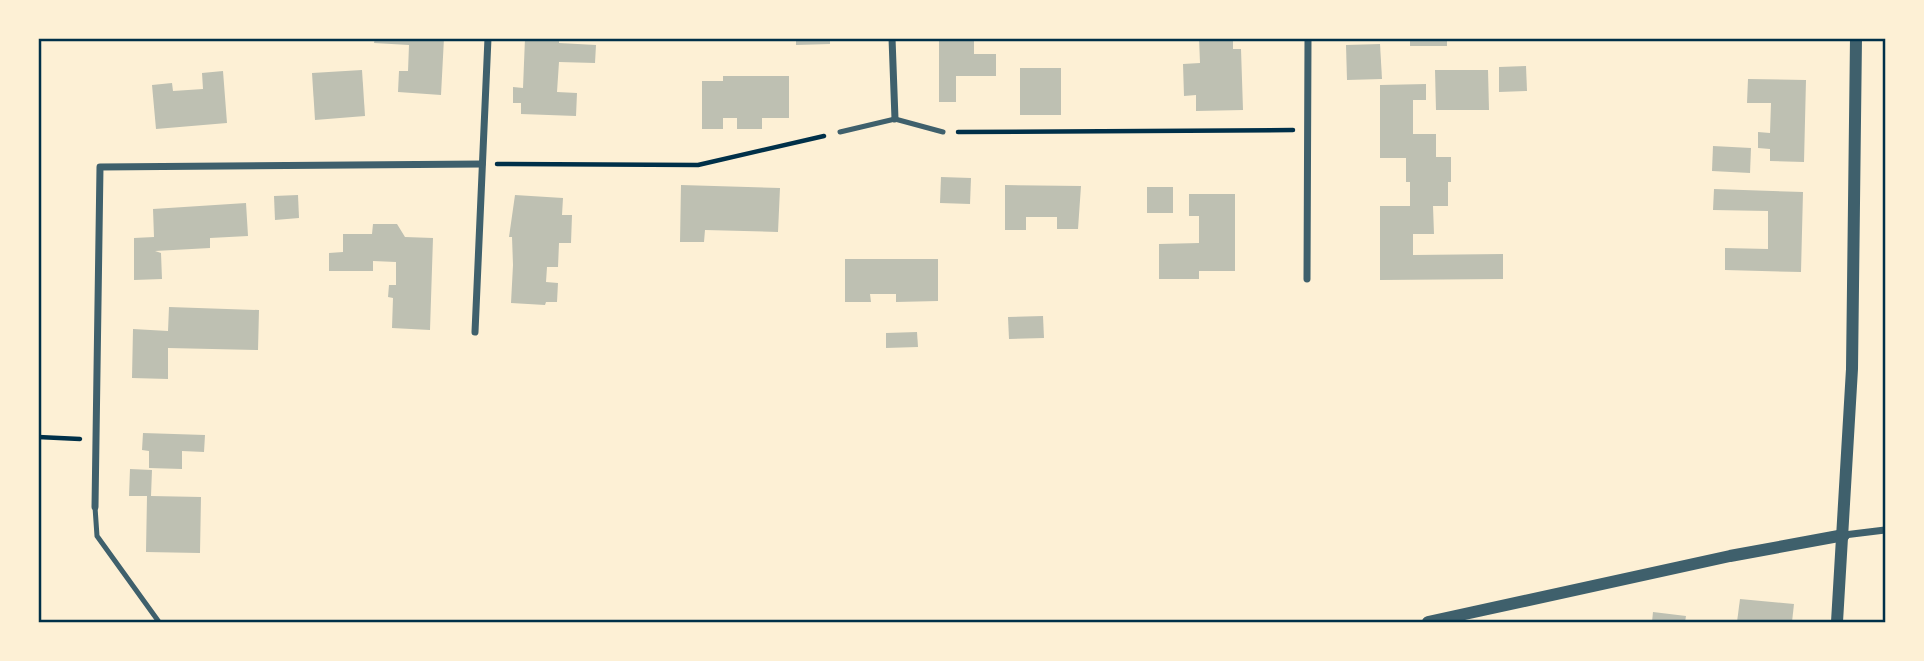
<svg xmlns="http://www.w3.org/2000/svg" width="1924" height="661" viewBox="0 0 1924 661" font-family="'Nunito Sans',sans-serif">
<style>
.building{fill:#bec0b2}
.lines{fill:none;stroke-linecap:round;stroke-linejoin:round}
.path{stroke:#003049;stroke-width:4.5}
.service{stroke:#3f606c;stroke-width:5}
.minor{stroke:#3f606c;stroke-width:7}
.tertiary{stroke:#3f606c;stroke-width:12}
.neatline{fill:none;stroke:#003049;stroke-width:2.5}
</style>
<rect width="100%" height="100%" fill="#fdf0d5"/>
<g class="building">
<polygon points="375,38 444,38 441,95 398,92 399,71 408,71 409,45 374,43"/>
<polygon points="525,38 559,38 559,43 596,45 595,63 559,62 557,92 577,93 576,116 521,114 521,103 513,103 513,87 523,88"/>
<polygon points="796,38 830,38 830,44 796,45"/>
<polygon points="939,38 974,38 974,54 996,54 996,76 956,76 956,102 939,102"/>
<polygon points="1199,38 1233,38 1233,49 1241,49 1243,110 1196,111 1196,95 1184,96 1183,64 1200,63"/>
<rect x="1410" y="38" width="37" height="8"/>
<polygon points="1380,44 1382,79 1347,80 1346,45"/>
<polygon points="1526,66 1527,91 1499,92 1499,67"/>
<rect x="1020" y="68" width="41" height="47"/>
<polygon points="362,70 365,116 315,120 312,73"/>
<polygon points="1435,70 1488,70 1489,110 1436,110"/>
<polygon points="223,71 227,123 156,129 152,85 172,83 173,91 203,89 202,73"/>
<polygon points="723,76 789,76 789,118 762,118 762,129 737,129 737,118 723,118 723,129 702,129 702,81 723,81"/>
<polygon points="1748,79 1806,80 1804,162 1770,161 1770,149 1758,148 1758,132 1770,133 1771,103 1747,103"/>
<polygon points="1426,84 1426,100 1413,100 1413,134 1436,134 1436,157 1451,157 1451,182 1448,182 1448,206 1433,206 1434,234 1413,234 1413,255 1503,254 1503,279 1380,280 1380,206 1410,206 1410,182 1406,182 1406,158 1380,158 1380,85"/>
<polygon points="1713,146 1751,148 1750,173 1712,171"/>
<polygon points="941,177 971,178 970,204 940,203"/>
<polygon points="681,185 780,188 778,232 705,230 704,242 680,242"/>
<polygon points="1005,185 1081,186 1078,229 1057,229 1057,217 1026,217 1026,230 1005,230"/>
<rect x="1147" y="187" width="26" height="26"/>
<polygon points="1714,189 1803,192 1801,272 1725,270 1725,248 1768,249 1768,211 1713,210"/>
<polygon points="1189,194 1235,194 1235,271 1199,271 1199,279 1159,279 1159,244 1199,243 1199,216 1189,216"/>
<polygon points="298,195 299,218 275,220 274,196"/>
<polygon points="515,195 563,198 562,215 572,215 571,243 559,243 558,267 547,267 546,282 558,283 557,302 546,302 545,305 511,303 513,265 512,237 509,237"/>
<polygon points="246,203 248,236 210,238 210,248 155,251 161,253 162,279 134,280 134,238 154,237 153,209"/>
<polygon points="373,224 397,224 405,237 433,238 430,330 392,328 393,298 388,297 389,285 396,285 396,262 373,261 373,271 329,271 329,253 343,252 343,234 372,234"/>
<polygon points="845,259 938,259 938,301 896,302 896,294 870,294 871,302 845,302"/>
<polygon points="169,307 259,310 258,350 168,348 168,379 132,378 133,329 168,331"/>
<polygon points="1043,316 1044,338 1009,339 1008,317"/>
<polygon points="917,332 918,347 886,348 886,333"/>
<polygon points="143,433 205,435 204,452 182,451 182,469 149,468 149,451 142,450"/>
<polygon points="130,469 152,470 151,496 201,497 200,553 146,552 147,496 129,496"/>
<polygon points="1740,599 1794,604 1792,622 1737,622"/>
<polygon points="1653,612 1686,616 1685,622 1652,622"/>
</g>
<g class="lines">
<g class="path">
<polyline points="958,132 1293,130"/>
<polyline points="497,164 698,165 824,136"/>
<polyline points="38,437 80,439"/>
</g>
<g class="service">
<polyline points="840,132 895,119 943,132"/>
<polyline points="95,507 97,536 159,622"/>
</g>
<g class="minor">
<polyline points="892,38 895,119"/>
<polyline points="1307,279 1308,38"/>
<polyline points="475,332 488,38"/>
<polyline points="95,507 100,167 482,164"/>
<polyline points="1844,535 1885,530"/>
</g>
<g class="tertiary">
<polyline points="1428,622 1730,556 1844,535"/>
<polyline points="1837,622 1852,369 1856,38"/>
</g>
</g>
<rect width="1924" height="661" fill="none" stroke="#fdf0d5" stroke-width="80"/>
<rect x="40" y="40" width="1844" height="581" class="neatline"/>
</svg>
